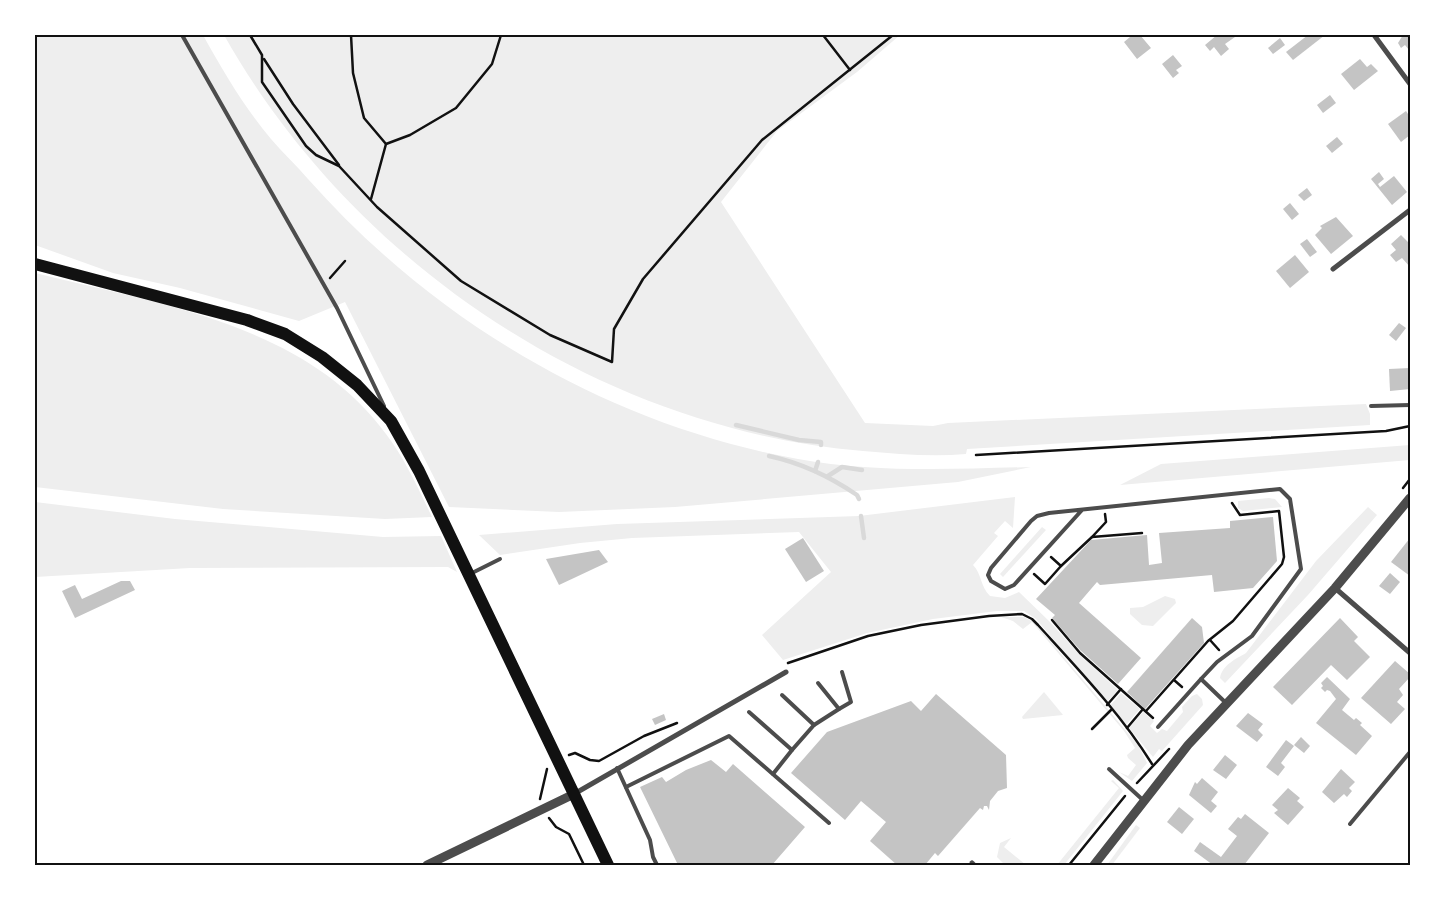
<svg xmlns="http://www.w3.org/2000/svg" width="1445" height="900" viewBox="0 0 1445 900" font-family="Ubuntu,sans-serif">
<style>
.green{fill:#eee}
.lines{fill:none;stroke-linecap:round;stroke-linejoin:round}
.stream{stroke:#d9d9d9;stroke-width:4.5}
.building{fill:#c4c4c4}
.path{stroke:#111;stroke-width:2.5}
.service{stroke:#4c4c4c;stroke-width:4}
.minor{stroke:#4c4c4c;stroke-width:5}
.tertiary{stroke:#4c4c4c;stroke-width:9}
.primary{stroke:#111;stroke-width:12}
.neatline{fill:none;stroke:#111;stroke-width:2}
</style>
<rect width="100%" height="100%" fill="#fff"/>
<g class="green">
<path d="M35,35H203C223,71 244,107 271,139C283,153 296,165 308,179C435,322 608,425 798,459C875,473 953,469 1031,467L958,482L675,507L559,512L449,507L345,302L299,321L180,288L113,273L35,245Z"/>
<path d="M224,35H900L857,72L777,131L721,202L865,423L933,426L948,423L1366,404L1370,414V425L967,449L966,454C932,457 898,454 863,451C600,429 353,264 224,35Z"/>
<path d="M35,273C158,304 306,324 386,434C405,459 418,488 432,517L385,519L223,509L35,487Z"/>
<polygon points="1410,445 1410,460 1120,485 1161,464"/>
<path d="M1015,497L1013,528L1005,521L994,533L998,536L973,565C982,574 980,586 990,596L1005,598L1019,592L1049,621L1081,656L1118,690L1107,702L1036,619L1024,611H997L933,619L867,633L783,660L762,635L831,572L799,532L632,538L580,543L500,555L479,535L617,524L859,516Z"/>
<polygon points="1269,498 1275,499 1282,507 1243,511 1238,508 1238,501"/>
<polygon points="35,502 175,519 383,537 441,536 457,572 448,567 190,568 35,577"/>
<path d="M1368,507L1377,515L1308,595L1225,683L1220,678C1222,665 1236,659 1246,653L1316,561Z"/>
<polygon points="1042,527 1046,530 1003,577 1000,574"/>
<polygon points="1165,596 1175,599 1176,603 1153,626 1142,625 1130,614 1130,608 1143,607"/>
<polygon points="1001,617 1024,617 1035,623 1138,745 1147,763 1132,781 1119,772 1128,776 1136,765 1128,758 1127,755 1135,748 1124,731 1032,622 1023,629 1013,621"/>
<polygon points="1044,692 1063,715 1023,719 1022,717"/>
<polygon points="1121,693 1140,709 1126,725 1110,706"/>
<polygon points="1197,694 1202,699 1203,705 1162,751 1159,749 1153,757 1129,728 1143,712 1154,721 1150,726 1157,733 1162,729 1167,731 1183,712 1182,707 1192,696"/>
<polygon points="1113,780 1123,791 1064,865 1057,865 1119,788 1111,781"/>
<polygon points="1136,825 1140,828 1112,865 1107,865"/>
<polygon points="1011,838 1004,847 1026,865 1005,865 997,857 1000,843"/>
</g>
<g class="lines">
<g class="stream">
<polyline points="736,425 799,440 821,442 821,445"/>
<path d="M769,456C802,463 829,476 857,495L859,499"/>
<polyline points="815,471 818,462"/>
<polyline points="828,476 842,467 862,470"/>
<polyline points="861,516 864,538"/>
</g>
</g>
<g class="building">
<polygon points="1128,35 1140,35 1151,48 1137,59 1124,42 1130,37"/>
<polygon points="1217,35 1235,37 1225,44 1229,49 1221,56 1214,47 1210,51 1205,45"/>
<polygon points="1308,35 1325,35 1293,60 1286,52"/>
<polygon points="1403,35 1410,35 1409,50 1405,45 1401,48 1398,43"/>
<polygon points="1280,38 1285,45 1273,54 1268,48"/>
<polygon points="1173,55 1182,66 1176,70 1179,73 1173,78 1162,64"/>
<polygon points="1360,59 1367,67 1371,64 1378,71 1354,90 1341,74"/>
<polygon points="1330,95 1336,103 1323,113 1317,105"/>
<polygon points="1406,111 1410,117 1410,135 1401,142 1388,124"/>
<polygon points="1337,137 1343,144 1332,153 1326,146"/>
<polygon points="1379,172 1384,179 1378,184 1380,187 1394,176 1407,192 1392,205 1371,179"/>
<polygon points="1307,188 1312,195 1304,201 1298,195"/>
<polygon points="1290,203 1299,214 1292,220 1283,209"/>
<polygon points="1336,217 1353,236 1331,254 1315,235 1322,228 1320,226"/>
<polygon points="1401,235 1410,244 1410,267 1402,258 1396,262 1390,255 1396,250 1391,244"/>
<polygon points="1307,239 1317,252 1310,257 1300,244"/>
<polygon points="1295,255 1309,272 1290,288 1276,271"/>
<polygon points="1399,323 1406,328 1396,341 1389,335"/>
<polygon points="1410,368 1410,389 1390,391 1389,369"/>
<polygon points="1273,517 1277,561 1253,588 1214,592 1212,575 1100,585 1097,582 1079,603 1141,658 1118,684 1080,650 1052,618 1055,615 1036,599 1091,540 1147,535 1149,565 1162,563 1159,533 1230,528 1230,521"/>
<polygon points="803,538 824,571 806,582 785,549"/>
<polygon points="1410,538 1410,576 1391,562"/>
<polygon points="599,550 608,562 559,585 546,559"/>
<polygon points="1390,573 1400,582 1390,594 1379,586"/>
<polygon points="121,581 130,581 135,590 75,618 62,591 75,585 82,599"/>
<polygon points="1192,618 1202,627 1204,643 1145,709 1127,692"/>
<polygon points="1340,618 1358,637 1354,641 1370,657 1347,680 1331,665 1292,705 1273,687"/>
<polygon points="1395,661 1410,674 1410,677 1399,689 1403,695 1397,702 1405,709 1391,724 1361,698"/>
<polygon points="1327,677 1350,699 1342,710 1354,720 1356,718 1362,723 1360,725 1372,736 1356,755 1316,723 1336,699 1330,691 1327,690 1325,692 1321,688 1323,686 1321,683"/>
<polygon points="936,694 1006,755 1007,788 998,791 990,801 989,810 987,806 984,806 983,810 980,808 938,856 935,853 925,865 897,865 870,841 886,822 861,801 845,820 791,773 827,732 911,701 921,711"/>
<polygon points="1248,713 1263,724 1258,730 1263,735 1257,742 1236,726"/>
<polygon points="664,714 666,720 655,725 652,719"/>
<polygon points="1301,737 1310,746 1304,753 1294,745"/>
<polygon points="1286,740 1294,746 1281,763 1285,767 1278,776 1266,767"/>
<polygon points="1225,755 1237,765 1226,779 1213,770"/>
<polygon points="711,760 726,772 733,764 805,827 772,865 678,865 640,787 662,777 666,782 686,770"/>
<polygon points="1341,769 1355,782 1349,788 1352,791 1347,797 1344,794 1334,803 1322,792"/>
<polygon points="1202,778 1218,792 1211,801 1217,806 1211,813 1189,795 1195,782 1197,784"/>
<polygon points="1288,788 1300,798 1297,801 1304,807 1288,825 1274,813 1278,810 1272,805"/>
<polygon points="1179,807 1194,819 1182,834 1167,822"/>
<polygon points="1245,814 1269,833 1244,865 1213,865 1194,851 1200,842 1221,857 1237,836 1228,829 1238,817 1241,819"/>
</g>
<g class="lines">
<g class="path">
<polyline points="250,35 262,55 262,82 306,146 316,155 339,166 377,207 461,281 550,335 612,362 614,329 643,279 762,140 893,35"/>
<polyline points="351,35 353,73 364,118 386,144"/>
<polyline points="823,35 850,70"/>
<polyline points="264,59 293,104 339,165"/>
<polyline points="371,199 386,144 410,135 456,108 492,64 501,35"/>
<polyline points="330,278 345,261"/>
<polyline points="976,455 1386,431 1410,426"/>
<polyline points="1403,488 1410,479"/>
<polyline points="1105,514 1106,522 1092,537 1142,533"/>
<polyline points="1061,566 1092,537"/>
<polyline points="1034,574 1045,584 1061,566 1051,557"/>
<polyline points="1052,620 1080,653 1153,718"/>
<polyline points="1210,640 1219,650"/>
<path d="M788,663L868,636L921,625L989,616L1022,614L1032,619L1038,625C1078,669 1121,714 1152,764"/>
<polyline points="1174,680 1182,687"/>
<polyline points="1107,705 1121,689"/>
<polyline points="1146,711 1208,641 1233,621 1282,564 1284,557 1279,511 1240,515 1232,503"/>
<polyline points="1127,728 1143,709"/>
<polyline points="1092,729 1111,710"/>
<polyline points="569,755 575,753 590,760 599,761 644,736 677,723"/>
<polyline points="1137,783 1169,749"/>
<polyline points="540,799 547,769"/>
<polyline points="549,818 556,827 569,834 584,865"/>
<polyline points="1069,865 1125,796"/>
</g>
<g class="service">
<polyline points="182,35 337,308 384,406"/>
<polyline points="1371,406 1410,405"/>
<polyline points="1082,510 1014,585 1005,589 991,581 988,575 991,568 1031,521 1037,516 1049,513 1280,489 1290,499 1301,569 1252,636 1217,662 1201,679"/>
<polyline points="470,574 500,559"/>
<polyline points="782,695 814,725 792,750"/>
<polyline points="839,709 851,702 842,672"/>
<polyline points="749,712 792,750 773,774"/>
<polyline points="814,725 839,709 818,683"/>
<polyline points="1158,727 1201,679 1226,703"/>
<polyline points="617,768 650,840 653,857 657,865"/>
<polyline points="1109,769 1144,801"/>
<polyline points="626,787 729,736 829,823"/>
<polyline points="1350,824 1410,752"/>
</g>
<g class="minor">
<polyline points="1374,35 1410,84"/>
<polyline points="1333,269 1410,210"/>
<polyline points="1335,588 1410,653"/>
<polyline points="574,794 786,672"/>
<polyline points="972,863 974,865"/>
</g>
<g class="tertiary">
<polyline points="427,865 574,794"/>
<polyline points="1094,865 1188,745 1335,588 1410,498"/>
</g>
<polyline class="primary" points="35,264 247,320 285,334 322,357 357,385 391,421 419,471 608,865"/>
</g>
<rect width="1445" height="900" fill="none" stroke="#ffffff" stroke-width="72"/>
<rect x="36" y="36" width="1373" height="828" class="neatline"/>
</svg>
